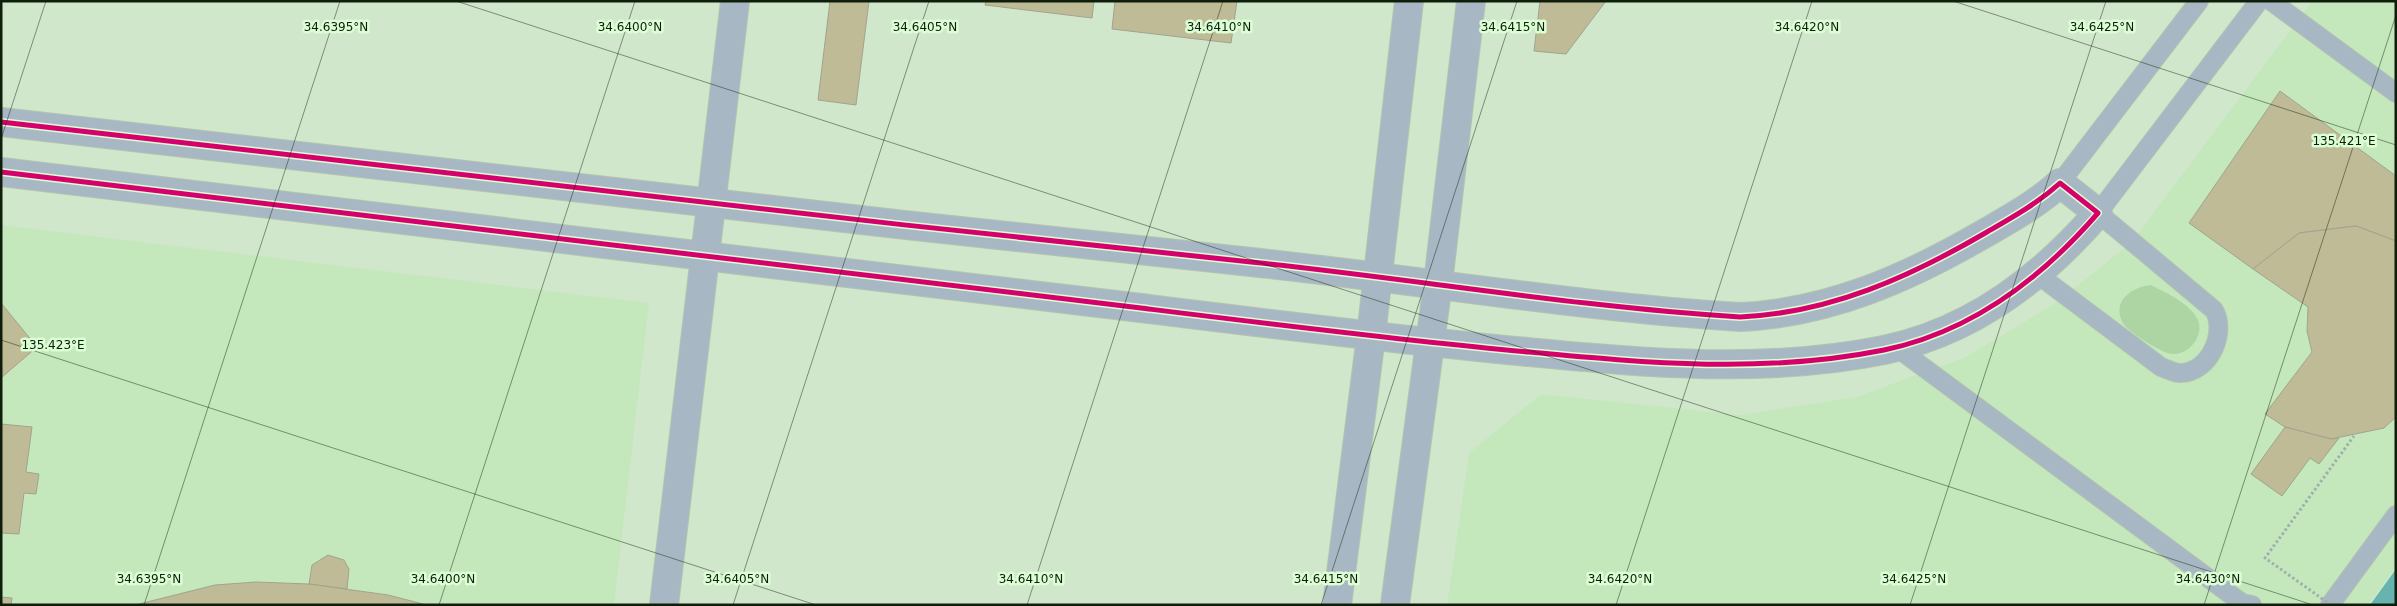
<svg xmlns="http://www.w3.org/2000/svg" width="2397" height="606" viewBox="0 0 2397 606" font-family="'DejaVu Sans',sans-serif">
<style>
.built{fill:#c4e8bc}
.green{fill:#add5a4}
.water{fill:#66b3af}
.building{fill:#bebb96;stroke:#a1a48e}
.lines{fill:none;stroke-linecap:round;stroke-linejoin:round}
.service-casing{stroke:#b4c4b0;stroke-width:20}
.tertiary-casing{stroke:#b4c4b0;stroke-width:30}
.service{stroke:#a8b7c4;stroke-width:18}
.tertiary{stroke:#a8b7c4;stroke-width:28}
.path-bridge{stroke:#a1aeaf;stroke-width:3;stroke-dasharray:2.5 2.5;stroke-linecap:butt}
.cycleway-casing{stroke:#dcfed5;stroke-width:8}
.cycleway{stroke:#d6006c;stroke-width:5}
.ticks{fill:none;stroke:#0f1e0b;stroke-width:1;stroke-opacity:0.45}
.ticks-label{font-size:12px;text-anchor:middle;fill:#0f1e0b;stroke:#dcfed5;stroke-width:5;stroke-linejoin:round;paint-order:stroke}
</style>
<rect width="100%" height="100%" fill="#d1e7cc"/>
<g class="built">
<polygon points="2312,1 2396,1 2396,567 2368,605 1447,605 1469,453 1541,394 1740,415 1856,397 1966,357 2054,304 2132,242"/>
<polygon points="1,225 649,303 614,605 1,605"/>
</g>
<path class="green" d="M2151,285C2166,293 2185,301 2195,315C2209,332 2188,360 2167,353C2157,349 2129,333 2123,323C2111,301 2132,287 2151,285Z"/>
<polygon class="water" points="2396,569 2396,605 2370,605"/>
<g class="building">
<polygon points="830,1 869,1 856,105 818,100"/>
<polygon points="986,1 1094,1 1092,18 985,5"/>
<polygon points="1115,1 1237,1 1231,43 1112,29"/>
<polygon points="1540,1 1606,1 1566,54 1534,51"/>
<polygon points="2280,91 2396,176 2396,241 2356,226 2299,233 2253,269 2189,223"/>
<polygon points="2356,226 2396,241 2396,417 2384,428 2331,439 2285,427 2265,414 2312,352 2307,331 2308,307 2253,269 2299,233"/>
<polygon points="1,303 37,347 1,378"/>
<polygon points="1,424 32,427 26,472 39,474 36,494 24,493 19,534 1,533"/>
<polygon points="2285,427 2331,439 2339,438 2319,464 2310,458 2282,496 2251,474"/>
<polygon points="328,555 344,560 346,564 349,569 347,589 309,584 312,565"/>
<polygon points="256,582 309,584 388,595 427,605 135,605 215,585"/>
<polygon points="1,597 12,598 11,605 1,605"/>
</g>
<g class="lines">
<defs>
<g id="service">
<polyline points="2271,1 2396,93"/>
<polyline points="2060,183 2199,1"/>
<path d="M2037,274L2161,367C2167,369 2174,373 2180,373C2210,373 2227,332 2214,310L2098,213L2259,1"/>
<polyline points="1896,347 2242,603 2252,605"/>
<polyline points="2330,605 2396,515"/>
</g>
<g id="tertiary">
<path d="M1,122C417,172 834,218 1251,262C1414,279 1577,307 1740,317C1830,313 1910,277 1987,232C2013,217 2038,203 2060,183L2098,213C2041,279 1971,332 1884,350C1765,374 1647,363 1528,352C1398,340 1270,324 1141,308C761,261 381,216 1,172"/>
<polyline points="664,605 735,1"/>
<polyline points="1337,605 1371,336 1409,1"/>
<polyline points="1395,605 1438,283 1471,1"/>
</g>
</defs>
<use href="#service" class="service-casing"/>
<use href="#tertiary" class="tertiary-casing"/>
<use href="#service" class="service"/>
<use href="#tertiary" class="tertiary"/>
<polyline class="path-bridge" points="2331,605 2265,558 2354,436"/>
<defs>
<path id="cycleway" d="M1,122C417,172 834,218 1251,262C1414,279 1577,307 1740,317C1830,313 1910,277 1987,232C2013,217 2038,203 2060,183L2098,213C2041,279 1971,332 1884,350C1765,374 1647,363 1528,352C1398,340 1270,324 1141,308C761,261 381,216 1,172"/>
</defs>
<use href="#cycleway" class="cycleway-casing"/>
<use href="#cycleway" class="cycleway"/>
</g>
<path class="ticks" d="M456,1L2313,605M1953,1L2396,145M1,139L46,1M1,340L816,605M144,605L340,1M439,605L635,1M733,605L929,1M1027,605L1223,1M1321,605L1517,1M1616,605L1812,1M1910,605L2106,1M2204,605L2396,15"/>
<g class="ticks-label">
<text x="336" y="31">34.6395°N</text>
<text x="630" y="31">34.6400°N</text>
<text x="925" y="31">34.6405°N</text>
<text x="1219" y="31">34.6410°N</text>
<text x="1513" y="31">34.6415°N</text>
<text x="1807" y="31">34.6420°N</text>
<text x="2102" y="31">34.6425°N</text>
<text x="2344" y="145">135.421°E</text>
<text x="53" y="349">135.423°E</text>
<text x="149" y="583">34.6395°N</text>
<text x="443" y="583">34.6400°N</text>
<text x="737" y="583">34.6405°N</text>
<text x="1031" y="583">34.6410°N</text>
<text x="1326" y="583">34.6415°N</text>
<text x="1620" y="583">34.6420°N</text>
<text x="1914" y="583">34.6425°N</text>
<text x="2208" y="583">34.6430°N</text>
</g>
<rect width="2397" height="606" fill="none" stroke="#0f1e0b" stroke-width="5"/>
</svg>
